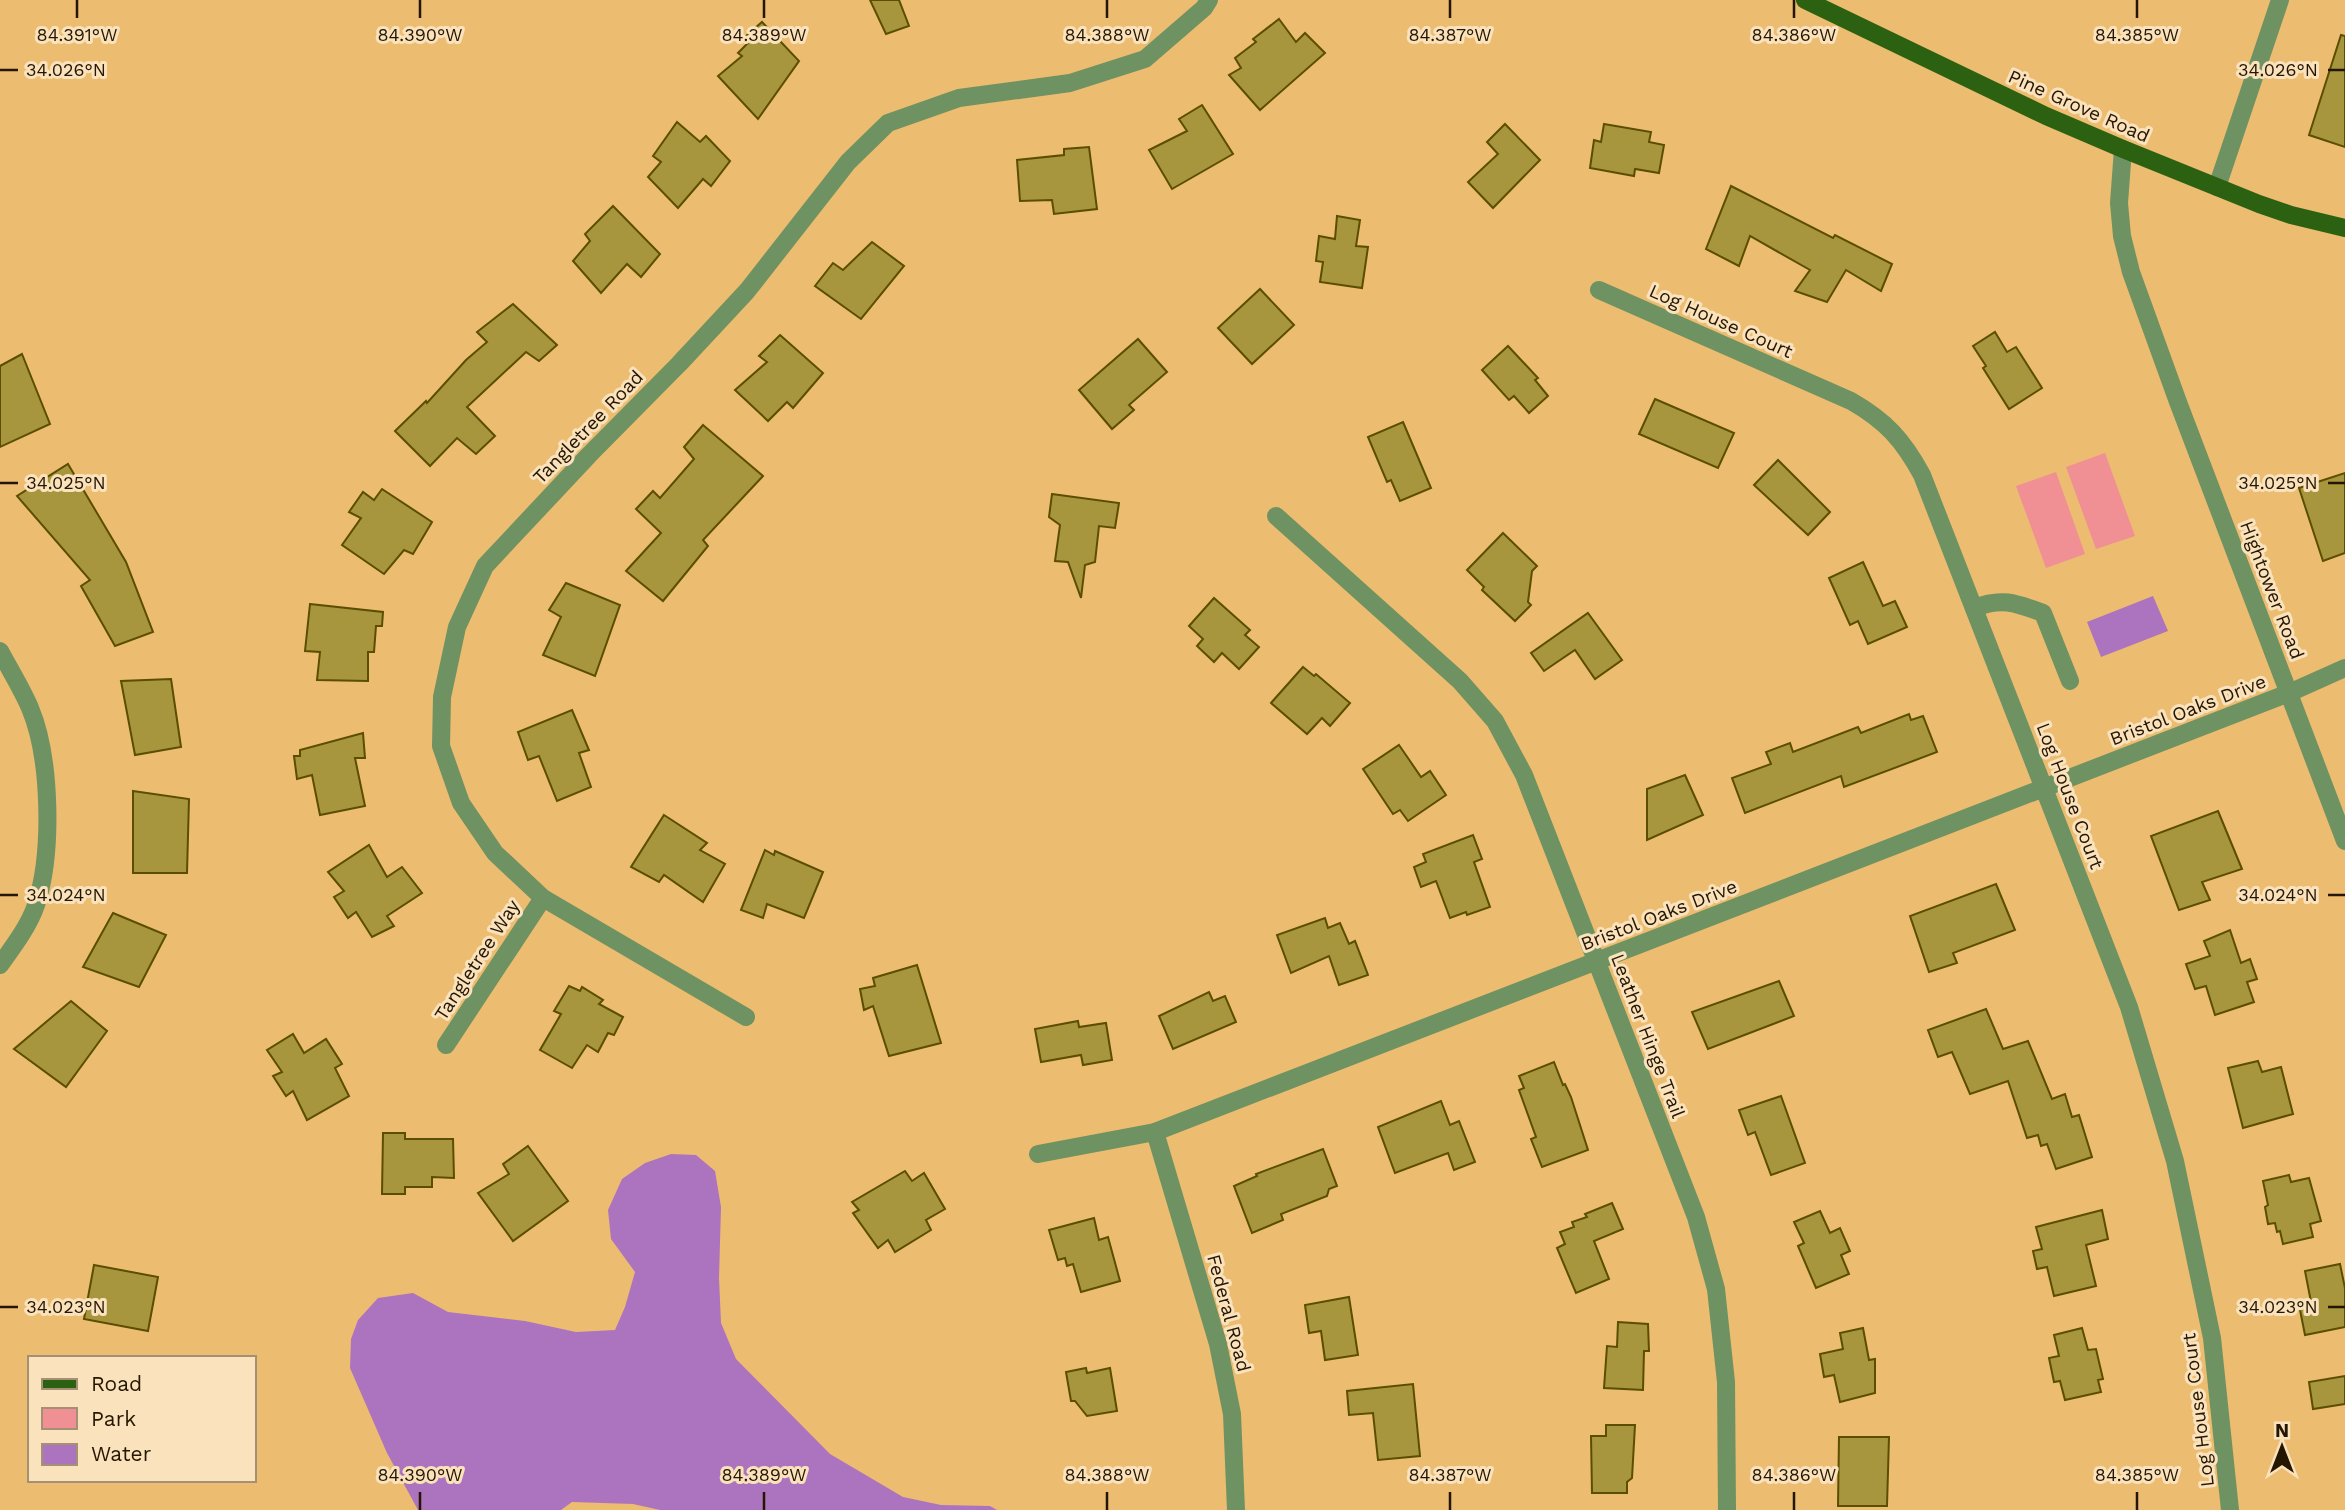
<svg xmlns="http://www.w3.org/2000/svg" width="2345" height="1510" viewBox="0 0 2345 1510" font-family="'Work Sans',sans-serif">
<style>
.green{fill:#f09094}
.water{fill:#ac74be}
.building{fill:#a7963e;stroke:#5b4e00;stroke-width:2}
.lines{fill:none;stroke-linecap:round;stroke-linejoin:round}
.minor{stroke:#6e9261;stroke-width:18}
.major{stroke:#2b6110;stroke-width:18}
.ticks{fill:none;stroke:#241601;stroke-width:2.5}
.labels{text-anchor:middle;dominant-baseline:central;stroke-width:6;stroke-linejoin:round;paint-order:stroke}
.street-label{font-size:19px;fill:#241601;stroke:#fae2bd}
.ticks-label{font-size:18px;text-anchor:middle;fill:#241601;stroke:#fae2bd;stroke-width:6;stroke-linejoin:round;paint-order:stroke}
</style>
<rect width="100%" height="100%" fill="#ecbc70"/>
<g class="green">
<polygon points="2105,453 2135,536 2096,549 2066,467"/>
<polygon points="2056,472 2085,554 2046,568 2016,486"/>
</g>
<g class="water">
<polygon points="2153,596 2168,631 2101,657 2087,622"/>
<polygon points="671,1154 696,1155 715,1171 721,1207 719,1278 721,1323 736,1359 830,1454 903,1497 941,1505 990,1506 997,1510 660,1510 633,1504 572,1502 561,1510 418,1510 387,1453 350,1368 351,1339 358,1320 378,1298 413,1293 448,1312 525,1321 576,1332 615,1330 625,1307 635,1272 611,1239 608,1210 622,1179 645,1163"/>
</g>
<g class="building">
<polygon points="870,0 899,0 909,26 886,34"/>
<polygon points="1279,19 1296,42 1305,33 1325,53 1260,110 1229,75 1241,68 1235,58 1256,42 1253,39"/>
<polygon points="762,22 799,61 758,119 718,76 742,56 738,53 750,41 746,36"/>
<polygon points="2341,35 2345,36 2345,147 2309,135"/>
<polygon points="1202,105 1233,154 1172,189 1149,150 1187,131 1179,119"/>
<polygon points="677,122 700,142 706,136 730,161 711,186 703,179 678,208 648,177 661,162 653,156"/>
<polygon points="1505,124 1540,160 1493,208 1468,182 1498,154 1487,142"/>
<polygon points="1604,124 1651,132 1649,142 1664,145 1659,173 1635,169 1634,176 1590,168 1594,140 1601,142"/>
<polygon points="1089,147 1097,209 1054,214 1052,200 1020,201 1017,160 1064,155 1064,149"/>
<polygon points="1731,186 1833,238 1835,235 1892,264 1881,291 1846,270 1827,302 1795,291 1810,270 1750,236 1739,266 1706,249"/>
<polygon points="613,206 660,254 641,277 627,264 601,293 573,261 590,241 585,234"/>
<polygon points="1337,216 1360,220 1356,246 1368,247 1362,288 1320,282 1323,262 1316,261 1319,236 1335,239"/>
<polygon points="872,242 904,266 861,319 815,286 833,263 843,270"/>
<polygon points="1260,289 1294,325 1252,364 1218,328"/>
<polygon points="513,304 557,345 539,361 526,352 467,407 495,436 476,454 457,438 430,466 395,431 426,401 427,403 466,360 487,342 477,332"/>
<polygon points="1995,332 2007,352 2016,347 2042,388 2009,409 1983,368 1986,366 1973,346"/>
<polygon points="780,335 823,373 793,408 787,402 768,421 735,390 767,362 759,356"/>
<polygon points="1138,339 1167,372 1129,405 1134,410 1112,429 1079,390"/>
<polygon points="1508,346 1538,378 1535,380 1548,396 1529,413 1514,396 1509,400 1482,370"/>
<polygon points="22,354 50,424 0,447 0,366"/>
<polygon points="1655,399 1734,433 1718,468 1639,434"/>
<polygon points="1403,422 1431,488 1400,501 1391,480 1387,482 1368,437"/>
<polygon points="703,425 763,476 703,540 708,546 663,601 626,571 661,533 636,509 653,491 660,498 694,459 684,447"/>
<polygon points="1778,460 1830,512 1808,535 1754,485"/>
<polygon points="68,464 126,562 153,632 115,646 81,586 90,580 17,496"/>
<polygon points="2345,473 2345,553 2323,561 2299,488"/>
<polygon points="382,489 432,522 413,554 404,550 384,574 342,545 361,518 349,512 363,492 374,500"/>
<polygon points="1052,494 1119,503 1115,528 1099,526 1095,562 1085,565 1081,598 1068,562 1055,561 1060,525 1049,517"/>
<polygon points="1503,533 1537,566 1532,571 1528,602 1531,605 1515,621 1482,590 1484,587 1467,570"/>
<polygon points="1863,562 1883,606 1895,601 1907,627 1868,644 1858,621 1850,625 1829,578"/>
<polygon points="566,583 620,605 595,676 543,655 561,617 549,610"/>
<polygon points="1214,598 1250,630 1245,635 1259,647 1239,669 1222,653 1214,662 1197,646 1203,639 1189,626"/>
<polygon points="310,604 383,612 382,626 376,626 374,652 368,652 368,681 317,680 320,652 305,651"/>
<polygon points="1588,613 1622,660 1595,679 1575,650 1544,671 1531,653"/>
<polygon points="1303,667 1314,676 1316,674 1350,703 1330,726 1322,718 1307,734 1271,703"/>
<polygon points="171,679 181,747 135,755 121,681"/>
<polygon points="572,710 589,750 579,753 591,787 557,801 539,756 528,760 518,732"/>
<polygon points="1909,714 1911,720 1923,716 1937,752 1844,787 1841,776 1745,813 1732,778 1771,764 1766,752 1790,743 1793,752 1858,727 1861,733"/>
<polygon points="363,733 365,758 355,758 365,806 320,815 312,775 297,779 294,756 300,756 300,750"/>
<polygon points="1399,745 1421,777 1430,771 1446,795 1408,821 1400,810 1393,814 1363,769"/>
<polygon points="1685,775 1703,815 1647,840 1647,789"/>
<polygon points="133,791 189,799 187,873 133,873"/>
<polygon points="2218,811 2242,869 2202,882 2210,900 2179,910 2151,836"/>
<polygon points="664,815 707,843 700,850 725,864 703,902 664,875 659,882 631,867"/>
<polygon points="1473,835 1482,859 1474,862 1490,907 1467,915 1466,912 1450,918 1436,881 1421,887 1414,867 1426,862 1423,854"/>
<polygon points="369,845 387,877 402,867 422,893 387,916 394,926 372,937 356,912 348,918 334,897 344,891 328,872"/>
<polygon points="765,850 774,855 775,851 823,872 804,918 767,904 763,918 741,910"/>
<polygon points="1996,884 2015,930 1953,953 1957,963 1929,972 1910,916"/>
<polygon points="113,913 166,935 139,987 83,967"/>
<polygon points="1325,918 1328,928 1340,923 1349,944 1355,941 1368,975 1339,985 1329,956 1291,973 1277,935"/>
<polygon points="2230,930 2241,963 2250,959 2257,979 2247,982 2254,1002 2215,1015 2206,986 2195,989 2186,964 2210,956 2204,941"/>
<polygon points="917,965 941,1043 889,1056 873,1006 864,1010 860,989 875,986 873,978"/>
<polygon points="1779,981 1794,1016 1708,1049 1692,1012"/>
<polygon points="569,986 580,991 582,987 603,1000 599,1004 623,1017 614,1035 608,1033 598,1052 587,1045 572,1068 540,1050 561,1014 554,1011"/>
<polygon points="1209,992 1213,1001 1225,996 1236,1022 1173,1049 1159,1016"/>
<polygon points="71,1001 107,1031 66,1087 14,1049"/>
<polygon points="1986,1009 2003,1049 2028,1041 2052,1099 2065,1094 2072,1117 2079,1115 2092,1157 2056,1169 2047,1144 2041,1146 2038,1135 2027,1138 2008,1081 1970,1094 1952,1052 1938,1057 1928,1030"/>
<polygon points="1078,1021 1079,1027 1106,1023 1112,1060 1083,1065 1081,1055 1041,1062 1035,1029"/>
<polygon points="293,1034 304,1053 326,1039 342,1064 335,1068 349,1096 307,1120 293,1091 286,1096 273,1076 282,1072 267,1050"/>
<polygon points="2258,1061 2262,1072 2281,1067 2293,1114 2243,1128 2228,1068"/>
<polygon points="1554,1062 1563,1085 1565,1084 1571,1097 1588,1150 1542,1167 1531,1139 1536,1137 1519,1090 1524,1088 1519,1076"/>
<polygon points="1781,1096 1805,1163 1771,1175 1755,1132 1748,1135 1739,1110"/>
<polygon points="1441,1101 1450,1125 1459,1121 1475,1162 1454,1170 1448,1153 1395,1173 1378,1127"/>
<polygon points="383,1133 405,1133 405,1139 453,1139 454,1178 432,1177 432,1187 405,1187 405,1194 382,1194"/>
<polygon points="528,1146 568,1201 513,1241 478,1193 509,1174 503,1164"/>
<polygon points="1323,1149 1337,1186 1329,1189 1327,1196 1281,1214 1283,1220 1252,1233 1234,1186 1257,1176 1256,1174"/>
<polygon points="905,1171 912,1181 924,1173 945,1209 926,1220 931,1230 895,1252 888,1240 878,1248 853,1213 859,1210 852,1202"/>
<polygon points="2289,1175 2291,1182 2309,1178 2321,1221 2310,1224 2313,1237 2283,1244 2280,1231 2277,1232 2275,1223 2268,1224 2265,1207 2268,1205 2263,1181"/>
<polygon points="1612,1203 1623,1229 1594,1241 1609,1279 1576,1293 1557,1248 1565,1244 1560,1232 1574,1227 1572,1222 1587,1217 1585,1214"/>
<polygon points="2102,1210 2108,1239 2086,1245 2096,1286 2054,1296 2047,1267 2037,1269 2033,1251 2042,1249 2036,1227"/>
<polygon points="1820,1211 1830,1233 1840,1228 1850,1251 1841,1255 1849,1274 1816,1288 1798,1246 1804,1243 1794,1222"/>
<polygon points="1094,1218 1099,1240 1108,1237 1120,1281 1081,1292 1073,1264 1067,1266 1065,1258 1058,1260 1049,1230"/>
<polygon points="2340,1264 2345,1288 2345,1327 2305,1335 2299,1305 2311,1302 2305,1271"/>
<polygon points="94,1265 158,1277 148,1331 84,1319"/>
<polygon points="1349,1297 1358,1355 1325,1360 1321,1331 1309,1333 1305,1305"/>
<polygon points="1618,1322 1648,1324 1649,1351 1644,1351 1643,1390 1604,1388 1607,1346 1617,1347"/>
<polygon points="1863,1328 1869,1360 1875,1359 1875,1393 1840,1402 1834,1375 1824,1377 1820,1354 1843,1349 1840,1333"/>
<polygon points="2082,1328 2088,1350 2096,1349 2103,1379 2098,1380 2101,1392 2065,1400 2060,1381 2054,1382 2049,1358 2059,1356 2054,1335"/>
<polygon points="1086,1368 1087,1373 1110,1368 1117,1411 1087,1416 1075,1401 1071,1401 1066,1372"/>
<polygon points="2345,1376 2345,1404 2313,1409 2309,1382"/>
<polygon points="1413,1384 1420,1456 1378,1460 1373,1413 1349,1415 1347,1391"/>
<polygon points="1606,1425 1635,1425 1632,1478 1627,1482 1627,1493 1592,1493 1591,1436 1606,1436"/>
<polygon points="1839,1437 1889,1437 1887,1506 1838,1506"/>
</g>
<g class="lines">
<g class="minor">
<polyline points="2123,149 2119,203 2122,236 2131,272 2178,402 2345,841"/>
<polyline points="2217,187 2280,0"/>
<path d="M1599,290L1851,401C1886,421 1903,440 1922,475L2129,1007L2175,1161L2212,1338L2230,1510"/>
<polyline points="1276,516 1460,681 1495,721 1524,775 1696,1217 1716,1289 1726,1382 1727,1510"/>
<path d="M1974,608C2002,597 2016,603 2043,613L2070,681"/>
<path d="M0,651C10,670 22,689 30,708C51,758 53,853 36,905C29,926 13,947 0,965"/>
<polyline points="746,1017 543,898 495,853 461,803 441,746 442,697 457,627 485,566 589,455 679,364 747,291 848,162 888,123 959,98 1070,83 1145,59 1204,8 1209,0"/>
<polyline points="446,1045 543,898"/>
<polyline points="1155,1132 1218,1344 1232,1414 1236,1510"/>
<polyline points="1038,1154 1155,1132 2289,693 2345,668"/>
</g>
<polyline class="major" points="1805,0 2046,116 2123,149 2259,204 2291,215 2345,228"/>
</g>
<path class="ticks" d="M77,0V18M420,0V18M764,0V18M1107,0V18M1450,0V18M1794,0V18M2137,0V18M0,70H18M2328,70H2345M0,483H18M2328,483H2345M0,895H18M2328,895H2345M0,1307H18M2328,1307H2345M420,1492V1510M764,1492V1510M1107,1492V1510M1450,1492V1510M1794,1492V1510M2137,1492V1510"/>
<g class="labels">
<g class="street-label">
<text transform="translate(2079 106) rotate(24)">Pine Grove Road</text>
<text transform="translate(1721 321) rotate(24)">Log House Court</text>
<text transform="translate(588 427) rotate(-46)">Tangletree Road</text>
<text transform="translate(2272 590) rotate(69)">Hightower Road</text>
<text transform="translate(2188 710) rotate(-21)">Bristol Oaks Drive</text>
<text transform="translate(2070 796) rotate(69)">Log House Court</text>
<text transform="translate(1659 915) rotate(-21)">Bristol Oaks Drive</text>
<text transform="translate(477 960) rotate(-57)">Tangletree Way</text>
<text transform="translate(1648 1036) rotate(69)">Leather Hinge Trail</text>
<text transform="translate(1229 1313) rotate(75)">Federal Road</text>
<text transform="translate(2198 1410) rotate(-97)">Log House Court</text>
</g>
</g>
<g class="ticks-label">
<text x="77" y="41">84.391°W</text>
<text x="420" y="41">84.390°W</text>
<text x="764" y="41">84.389°W</text>
<text x="1107" y="41">84.388°W</text>
<text x="1450" y="41">84.387°W</text>
<text x="1794" y="41">84.386°W</text>
<text x="2137" y="41">84.385°W</text>
<text x="66" y="76">34.026°N</text>
<text x="2278" y="76">34.026°N</text>
<text x="66" y="489">34.025°N</text>
<text x="2278" y="489">34.025°N</text>
<text x="66" y="901">34.024°N</text>
<text x="2278" y="901">34.024°N</text>
<text x="66" y="1313">34.023°N</text>
<text x="2278" y="1313">34.023°N</text>
<text x="420" y="1481">84.390°W</text>
<text x="764" y="1481">84.389°W</text>
<text x="1107" y="1481">84.388°W</text>
<text x="1450" y="1481">84.387°W</text>
<text x="1794" y="1481">84.386°W</text>
<text x="2137" y="1481">84.385°W</text>
</g>
<rect x="28" y="1356" width="228" height="126" fill="#fae2bd" stroke="#a49072" stroke-width="2"/>
<rect x="42" y="1379" width="35" height="10" fill="#2b6110" stroke="#a49072" stroke-width="2"/>
<text x="91" y="1391" font-size="21" fill="#241601">Road</text>
<rect x="42" y="1408" width="35" height="21" fill="#f09094" stroke="#a49072" stroke-width="2"/>
<text x="91" y="1426" font-size="21" fill="#241601">Park</text>
<rect x="42" y="1444" width="35" height="21" fill="#ac74be" stroke="#a49072" stroke-width="2"/>
<text x="91" y="1461" font-size="21" fill="#241601">Water</text>
<g transform="translate(2282 1447)" stroke="#fae2bd" stroke-width="5" paint-order="stroke">
<path d="M0-5L12 26L0 18L-12 26Z" fill="#241601"/>
<text y="-10" font-size="19" font-weight="bold" text-anchor="middle" fill="#241601">N</text>
</g>
</svg>
